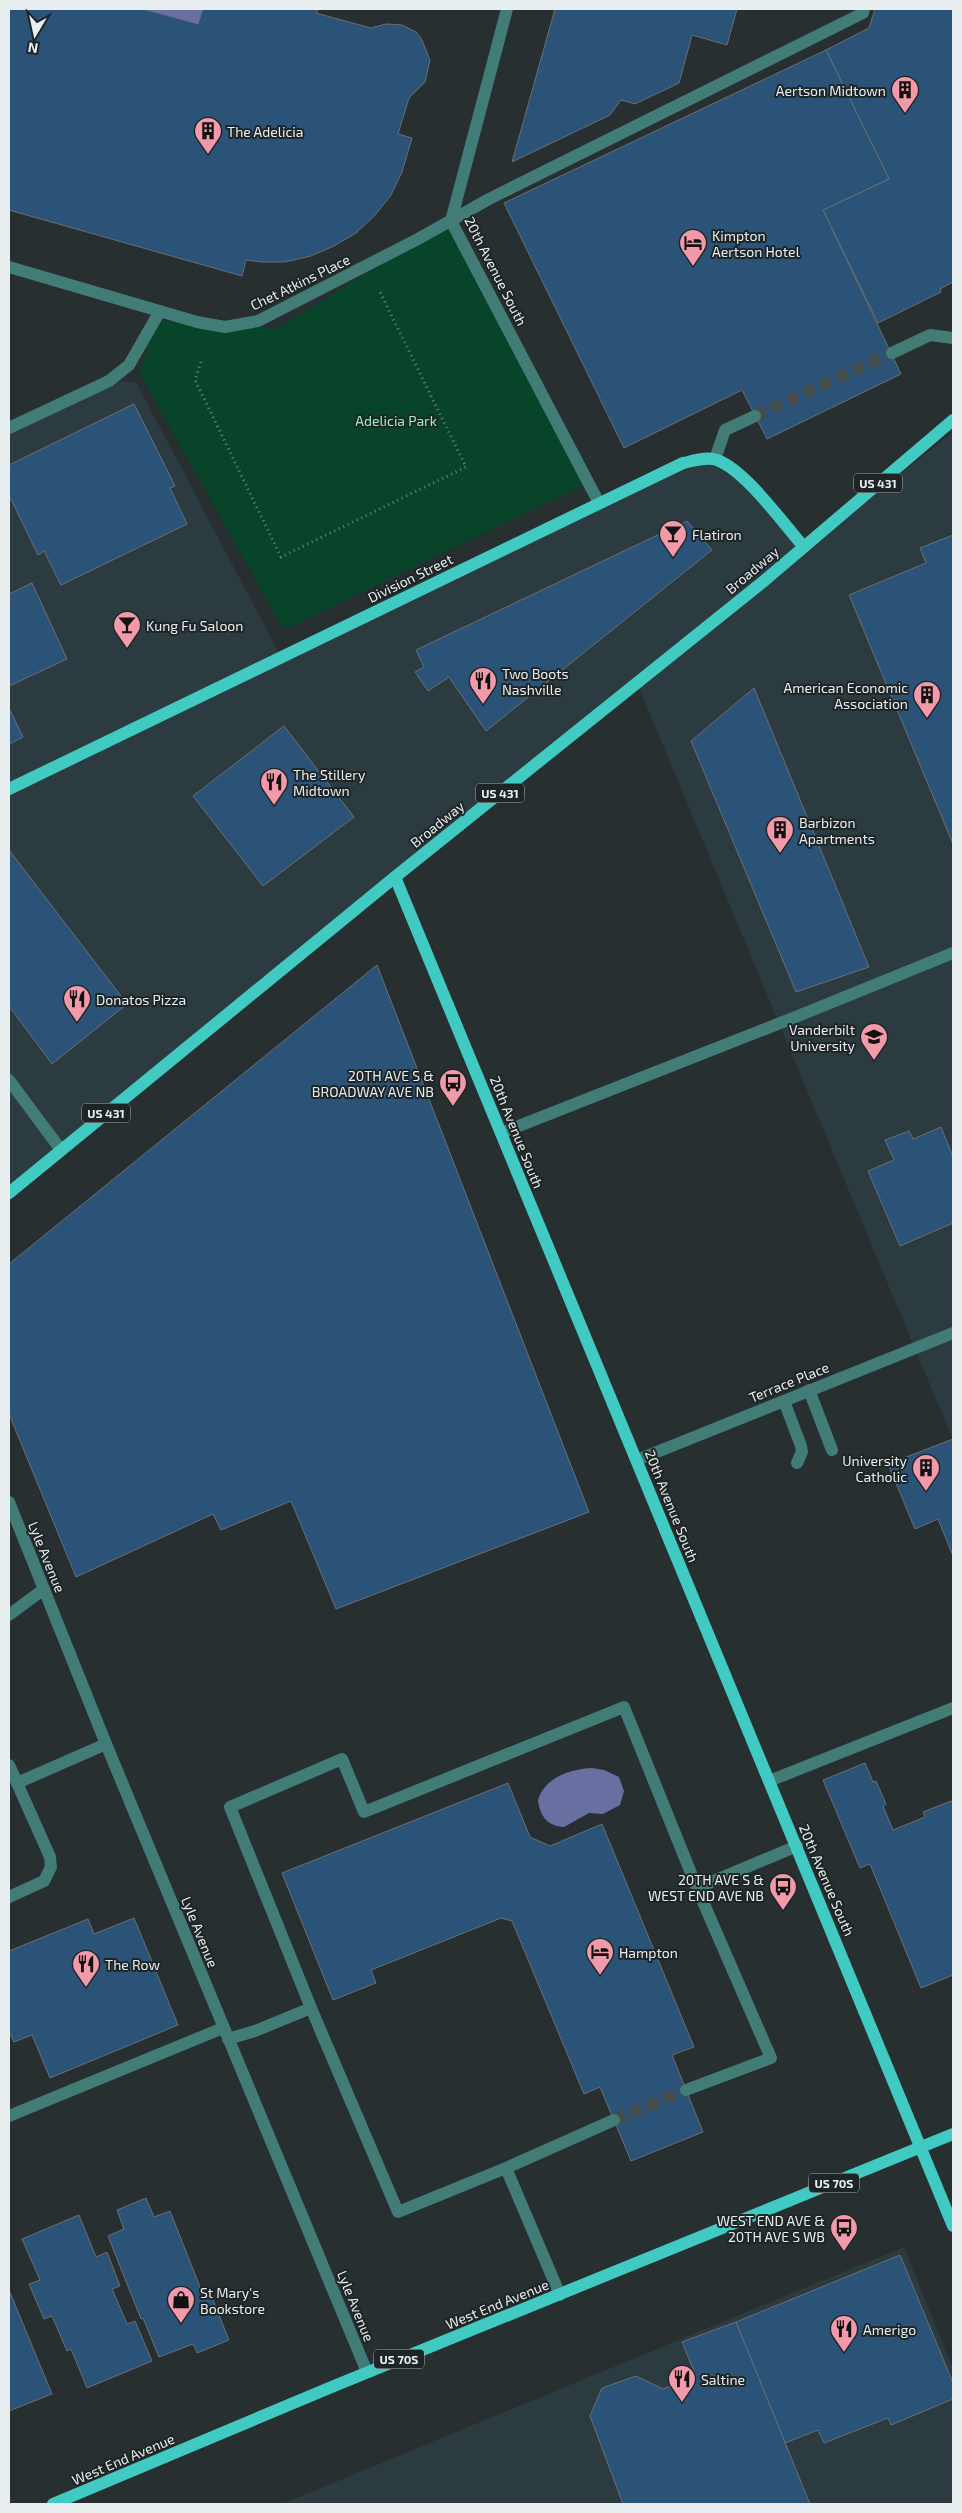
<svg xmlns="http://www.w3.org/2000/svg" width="962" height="2513" viewBox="0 0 962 2513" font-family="'Exo 2',sans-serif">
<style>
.built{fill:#2c3b40}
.green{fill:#074429}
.water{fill:#696fa0}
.building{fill:#2b5378;stroke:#696f75}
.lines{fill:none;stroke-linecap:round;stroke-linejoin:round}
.minor-tunnel{stroke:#444c4e;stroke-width:12;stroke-dasharray:12 6;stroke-linecap:butt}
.path{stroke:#798082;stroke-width:3;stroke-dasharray:1 4;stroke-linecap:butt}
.minor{stroke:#427c77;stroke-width:12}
.major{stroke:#41cac1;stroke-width:12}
.labels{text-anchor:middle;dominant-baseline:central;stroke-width:4;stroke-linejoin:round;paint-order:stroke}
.shield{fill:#1e2527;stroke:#abb1b3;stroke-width:1}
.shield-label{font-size:12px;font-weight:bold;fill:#e8edef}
.poi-label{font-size:14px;fill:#e8edef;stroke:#1e2527;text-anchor:start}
.street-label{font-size:14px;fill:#e8edef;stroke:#1e2527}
.park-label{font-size:14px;fill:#9bf0c0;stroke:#1e2527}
</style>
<rect width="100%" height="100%" fill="#272f31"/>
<g class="built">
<polygon points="109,381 136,382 281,657 683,463 729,466 803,546 707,627 953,432 953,1440 637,683 9,1193 9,428"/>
<polygon points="904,2247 953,2369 953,2504 282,2504"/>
</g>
<polygon class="green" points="451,221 588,483 284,630 140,374 155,320 276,329"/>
<g class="water">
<polygon points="143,9 203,9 198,24"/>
<path d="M592,1768L604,1770L619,1777L624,1791L620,1805L603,1814L589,1813L564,1827C547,1826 540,1816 538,1800C545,1777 571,1769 592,1768Z"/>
</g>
<g class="building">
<polygon points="9,9 143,9 198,24 203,9 318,9 316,13 371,28 386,24 402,25 416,32 421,38 430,60 425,82 409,98 398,134 412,138 402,172 391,195 375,215 356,233 334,246 311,256 285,262 261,262 246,260 242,276 9,210"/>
<polygon points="555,9 737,9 727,45 692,35 679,83 635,104 621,100 610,115 512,162"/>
<polygon points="875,9 953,9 953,282 940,289 941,292 878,323 823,210 889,179 826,50 869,28"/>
<polygon points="826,50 889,179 823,210 901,374 767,439 742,390 624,448 504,203"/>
<polygon points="134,404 175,486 170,488 187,524 61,585 44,551 38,555 9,495 9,465"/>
<polygon points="687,521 712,550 486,731 449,677 428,691 415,672 424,667 416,650"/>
<polygon points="953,535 953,844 849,595 926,563 920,548"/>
<polygon points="32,583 67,659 9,686 9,594"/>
<polygon points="754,688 869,967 796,992 691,741"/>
<polygon points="9,708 23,737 9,744"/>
<polygon points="284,726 354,817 263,886 193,796"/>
<polygon points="9,850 127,1004 52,1064 9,1006"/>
<polygon points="377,965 589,1512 336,1609 291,1501 221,1530 213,1514 76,1577 9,1414 9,1264"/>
<polygon points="941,1127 953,1157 953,1223 900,1246 868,1171 894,1160 885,1140 909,1131 913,1139"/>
<polygon points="953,1439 953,1556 938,1519 915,1529 888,1464"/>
<polygon points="865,1763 873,1782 876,1781 886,1804 883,1806 893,1830 925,1817 923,1812 951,1801 953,1804 953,1975 921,1988 870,1864 860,1868 823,1780"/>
<polygon points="508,1783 530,1837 550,1846 602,1824 694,2047 672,2055 703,2132 631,2161 600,2087 584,2094 512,1921 501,1918 371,1970 376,1983 333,2000 282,1873"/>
<polygon points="134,1918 178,2025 50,2078 32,2035 14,2042 9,2031 9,1951 88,1919 94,1934"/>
<polygon points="146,2198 154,2217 170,2211 202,2292 209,2290 229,2340 197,2353 193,2344 159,2357 143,2318 141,2319 108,2236 124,2229 117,2210"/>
<polygon points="79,2215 96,2257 107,2252 120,2286 112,2289 127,2324 135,2321 152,2361 87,2388 71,2349 67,2351 52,2316 44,2319 29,2284 40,2280 22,2239"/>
<polygon points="900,2255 953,2383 953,2399 891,2425 888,2418 824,2443 818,2430 785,2443 736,2322"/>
<polygon points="9,2290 52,2394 9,2411"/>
<polygon points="736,2322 810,2504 623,2504 590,2416 602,2388 636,2376 663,2389 696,2376 682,2342"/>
</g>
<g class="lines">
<g class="minor-tunnel">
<polyline points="755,416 892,353"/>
<polyline points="614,2120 686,2090"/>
</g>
<polyline class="path" points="201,362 195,380 281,557 466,467 379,290"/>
<g class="minor">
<polyline points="507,9 451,221 599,503"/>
<polyline points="9,267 197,322 225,327 258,321 418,239 489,199 863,13 864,9"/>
<polyline points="892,353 930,335 953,338"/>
<polyline points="9,428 109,381 129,365 160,311"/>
<polyline points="715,459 725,430 755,416"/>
<polyline points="9,1080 61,1150"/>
<polyline points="501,1133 793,1018 953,953"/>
<polyline points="809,1390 832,1450"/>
<polyline points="784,1401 801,1446 802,1452 797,1463"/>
<polyline points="637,1460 953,1333"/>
<polyline points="9,1502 106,1744 367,2372"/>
<polyline points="9,1615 44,1589"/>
<polyline points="9,1765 50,1857 51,1867 44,1881 9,1897"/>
<polyline points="769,1781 953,1708"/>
<polyline points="17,1783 106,1744"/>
<polyline points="311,2008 230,1807 342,1759 364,1812 624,1707 697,1888"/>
<polyline points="228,2039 255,2031 311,2008 398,2212 506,2168 560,2295"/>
<polyline points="686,2090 771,2058 697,1888 797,1846"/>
<polyline points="9,2116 223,2028"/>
<polyline points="506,2168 614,2120"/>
</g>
<g class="major">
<path d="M9,789L683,463C693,461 707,456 717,460C745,470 783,523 803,546"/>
<polyline points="395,877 953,2226"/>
<polyline points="9,1193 395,877 764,581 953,420"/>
<polyline points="53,2504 334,2386 953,2134"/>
</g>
</g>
<defs>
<symbol id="building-pin" viewBox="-11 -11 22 30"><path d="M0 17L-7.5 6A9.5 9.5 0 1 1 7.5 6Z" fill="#f39aaa" stroke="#1e2527"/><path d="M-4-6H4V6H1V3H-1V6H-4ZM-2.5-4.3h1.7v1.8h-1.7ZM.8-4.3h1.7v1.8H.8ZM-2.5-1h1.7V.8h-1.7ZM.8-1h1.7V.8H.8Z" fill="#111"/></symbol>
<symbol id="hotel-pin" viewBox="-11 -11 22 30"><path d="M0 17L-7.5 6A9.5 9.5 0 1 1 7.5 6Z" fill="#f39aaa" stroke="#1e2527"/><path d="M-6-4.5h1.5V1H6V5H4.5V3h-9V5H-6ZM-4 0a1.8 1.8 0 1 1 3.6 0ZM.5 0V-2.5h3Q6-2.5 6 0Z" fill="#111"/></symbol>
<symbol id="bar-pin" viewBox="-11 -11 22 30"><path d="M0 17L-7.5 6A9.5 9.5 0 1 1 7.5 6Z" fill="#f39aaa" stroke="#1e2527"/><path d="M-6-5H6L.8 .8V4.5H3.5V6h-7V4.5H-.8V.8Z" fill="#111"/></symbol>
<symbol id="restaurant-pin" viewBox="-11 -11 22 30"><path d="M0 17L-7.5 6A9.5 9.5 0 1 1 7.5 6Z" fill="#f39aaa" stroke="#1e2527"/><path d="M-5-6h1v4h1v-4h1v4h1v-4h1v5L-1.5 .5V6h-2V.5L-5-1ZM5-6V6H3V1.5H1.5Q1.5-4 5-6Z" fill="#111"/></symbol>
<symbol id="university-pin" viewBox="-11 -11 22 30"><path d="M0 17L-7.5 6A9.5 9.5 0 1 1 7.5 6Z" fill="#f39aaa" stroke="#1e2527"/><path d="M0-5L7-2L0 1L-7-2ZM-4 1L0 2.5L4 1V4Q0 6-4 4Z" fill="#111"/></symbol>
<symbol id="bus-pin" viewBox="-11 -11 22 30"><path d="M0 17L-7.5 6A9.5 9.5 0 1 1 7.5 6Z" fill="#f39aaa" stroke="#1e2527"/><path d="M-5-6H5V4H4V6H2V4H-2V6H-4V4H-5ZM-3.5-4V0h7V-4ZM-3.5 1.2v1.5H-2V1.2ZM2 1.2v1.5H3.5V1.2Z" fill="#111"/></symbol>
<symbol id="shop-pin" viewBox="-11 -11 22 30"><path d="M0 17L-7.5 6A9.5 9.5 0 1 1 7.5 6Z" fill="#f39aaa" stroke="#1e2527"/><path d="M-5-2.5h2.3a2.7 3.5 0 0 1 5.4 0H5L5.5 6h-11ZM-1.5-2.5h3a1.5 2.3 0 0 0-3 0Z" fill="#111"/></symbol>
</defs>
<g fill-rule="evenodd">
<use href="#building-pin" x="889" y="74" width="32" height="43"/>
<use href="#building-pin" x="192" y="115" width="32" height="43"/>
<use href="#hotel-pin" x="677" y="227" width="32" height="43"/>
<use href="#bar-pin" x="657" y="518" width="32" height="43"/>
<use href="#bar-pin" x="111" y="609" width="32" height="43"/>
<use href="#restaurant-pin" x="467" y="665" width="32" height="43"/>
<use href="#building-pin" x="911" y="679" width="32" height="43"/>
<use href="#restaurant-pin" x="258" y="766" width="32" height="43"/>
<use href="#building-pin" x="764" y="814" width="32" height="43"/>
<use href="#restaurant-pin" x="61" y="983" width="32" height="43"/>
<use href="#university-pin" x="858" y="1021" width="32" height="43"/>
<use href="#bus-pin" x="437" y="1067" width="32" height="43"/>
<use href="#building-pin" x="910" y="1452" width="32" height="43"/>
<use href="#bus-pin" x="767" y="1871" width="32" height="43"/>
<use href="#hotel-pin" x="584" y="1936" width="32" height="43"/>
<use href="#restaurant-pin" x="70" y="1948" width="32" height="43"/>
<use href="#bus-pin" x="828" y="2212" width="32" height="43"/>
<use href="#shop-pin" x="165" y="2284" width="32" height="43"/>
<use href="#restaurant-pin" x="828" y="2313" width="32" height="43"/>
<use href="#restaurant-pin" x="666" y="2363" width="32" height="43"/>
</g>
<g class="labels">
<g class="shield">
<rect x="854" y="473.5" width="48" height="19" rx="4"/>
<rect x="476" y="783.5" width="48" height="19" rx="4"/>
<rect x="82" y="1103.5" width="48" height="19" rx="4"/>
<rect x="809" y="2173.5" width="50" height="19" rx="4"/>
<rect x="374" y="2349.5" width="50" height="19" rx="4"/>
</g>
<g class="shield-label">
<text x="878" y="483">US 431</text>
<text x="500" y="793">US 431</text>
<text x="106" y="1113">US 431</text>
<text x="834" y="2183">US 70S</text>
<text x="399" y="2359">US 70S</text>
</g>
<g class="poi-label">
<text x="886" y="90" text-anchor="end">Aertson Midtown</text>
<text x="227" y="131">The Adelicia</text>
<text x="712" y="235">Kimpton<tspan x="712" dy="16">Aertson Hotel</tspan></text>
<text x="692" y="534">Flatiron</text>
<text x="146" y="625">Kung Fu Saloon</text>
<text x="502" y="673">Two Boots<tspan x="502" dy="16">Nashville</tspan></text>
<text x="908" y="687" text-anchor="end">American Economic<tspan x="908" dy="16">Association</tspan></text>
<text x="293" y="774">The Stillery<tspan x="293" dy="16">Midtown</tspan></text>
<text x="799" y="822">Barbizon<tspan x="799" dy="16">Apartments</tspan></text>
<text x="96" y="999">Donatos Pizza</text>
<text x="855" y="1029" text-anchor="end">Vanderbilt<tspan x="855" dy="16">University</tspan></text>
<text x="434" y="1075" text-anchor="end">20TH AVE S &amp;<tspan x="434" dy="16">BROADWAY AVE NB</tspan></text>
<text x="907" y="1460" text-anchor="end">University<tspan x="907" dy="16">Catholic</tspan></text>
<text x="764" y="1879" text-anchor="end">20TH AVE S &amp;<tspan x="764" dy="16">WEST END AVE NB</tspan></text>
<text x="619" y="1952">Hampton</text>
<text x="105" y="1964">The Row</text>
<text x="825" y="2220" text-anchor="end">WEST END AVE &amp;<tspan x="825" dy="16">20TH AVE S WB</tspan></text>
<text x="200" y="2292">St Mary's<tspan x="200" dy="16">Bookstore</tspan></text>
<text x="863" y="2329">Amerigo</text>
<text x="701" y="2379">Saltine</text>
</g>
<g class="street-label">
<text transform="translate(496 271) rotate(63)">20th Avenue South</text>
<text transform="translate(300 282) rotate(-26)">Chet Atkins Place</text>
<text transform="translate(752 570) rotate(-40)">Broadway</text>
<text transform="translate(410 578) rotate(-26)">Division Street</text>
<text transform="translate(437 824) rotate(-39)">Broadway</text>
<text transform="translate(517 1132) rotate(68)">20th Avenue South</text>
<text transform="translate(789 1382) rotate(-22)">Terrace Place</text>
<text transform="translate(672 1506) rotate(68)">20th Avenue South</text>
<text transform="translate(47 1557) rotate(68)">Lyle Avenue</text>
<text transform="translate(827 1880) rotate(67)">20th Avenue South</text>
<text transform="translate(200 1932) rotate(68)">Lyle Avenue</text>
<text transform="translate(497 2304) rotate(-22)">West End Avenue</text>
<text transform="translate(356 2306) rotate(68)">Lyle Avenue</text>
<text transform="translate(123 2459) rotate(-23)">West End Avenue</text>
</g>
<g class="park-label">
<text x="396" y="420">Adelicia Park</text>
</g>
</g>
<rect width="962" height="2513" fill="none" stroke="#e8edef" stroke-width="20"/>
<g transform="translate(35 35) rotate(189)" stroke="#1e2527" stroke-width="4" paint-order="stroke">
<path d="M0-4L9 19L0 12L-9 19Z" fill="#e8edef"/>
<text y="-8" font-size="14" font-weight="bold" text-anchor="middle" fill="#e8edef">N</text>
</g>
</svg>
